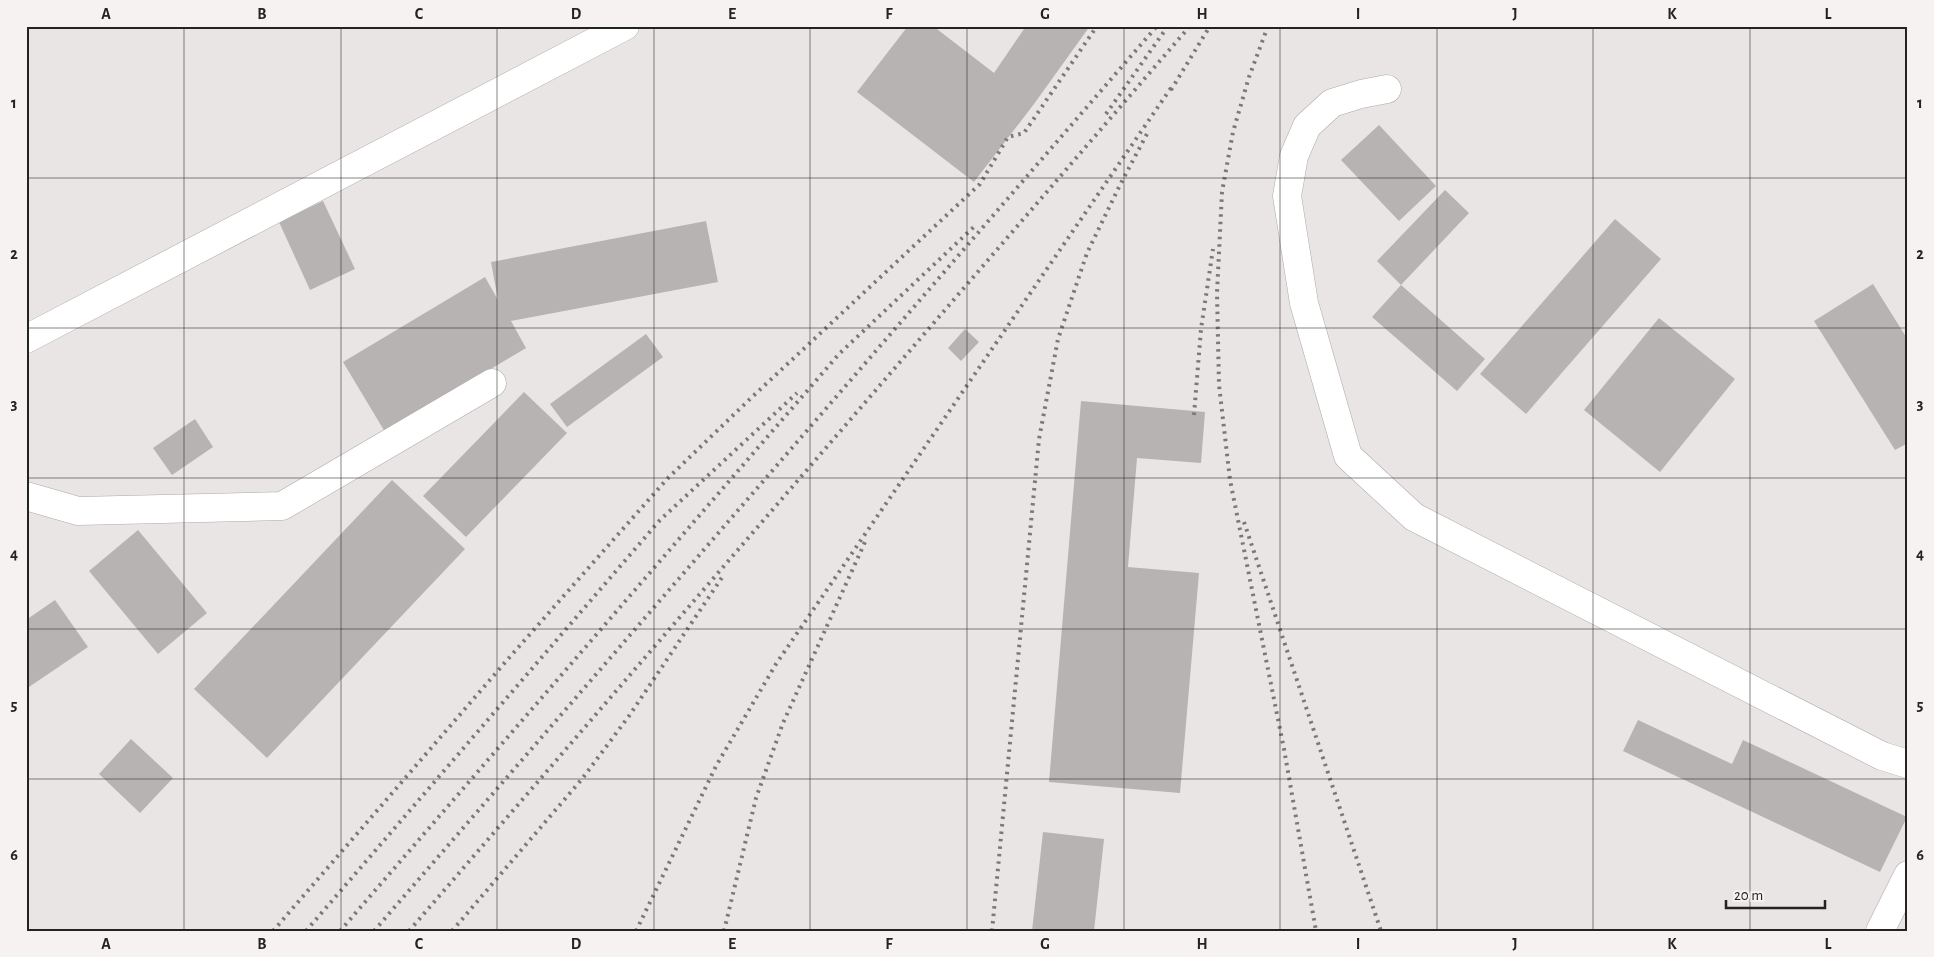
<svg xmlns="http://www.w3.org/2000/svg" width="1934" height="957" viewBox="0 0 1934 957" font-family="'Alegreya Sans',sans-serif">
<style>
.building{fill:#b7b3b2}
.lines{fill:none;stroke-linecap:round;stroke-linejoin:round}
.minor-casing{stroke:#adaaa8;stroke-width:29}
.minor{stroke:#fff;stroke-width:28}
.rail{stroke:#7b7978;stroke-width:4;stroke-dasharray:2.5 5;stroke-linecap:butt}
.grid{fill:none;stroke:#242322;stroke-width:1;stroke-opacity:0.55}
.neatline{fill:none;stroke:#242322;stroke-width:2}
.grid-label{font-size:16px;text-anchor:middle;font-weight:bold;fill:#242322}
</style>
<rect width="100%" height="100%" fill="#e9e5e4"/>
<g class="building">
<polygon points="908,26 933,26 994,73 1026,26 1090,26 1034,104 974,182 857,92"/>
<polygon points="1379,125 1436,186 1399,221 1341,160"/>
<polygon points="1445,190 1469,213 1401,285 1485,359 1457,391 1372,317 1401,285 1377,261"/>
<polygon points="323,201 355,269 310,290 279,222"/>
<polygon points="1615,219 1661,259 1526,414 1480,374"/>
<polygon points="706,221 718,282 511,321 526,348 385,432 343,362 485,277 498,300 491,262"/>
<polygon points="1873,284 1908,340 1908,443 1895,450 1814,321"/>
<polygon points="1659,318 1735,379 1660,472 1584,410"/>
<polygon points="965,329 979,342 961,361 948,348"/>
<polygon points="646,334 663,357 567,427 550,404"/>
<polygon points="524,392 567,433 466,537 423,496"/>
<polygon points="1081,401 1205,412 1201,463 1137,458 1128,567 1199,573 1180,793 1049,782"/>
<polygon points="195,419 213,447 172,475 153,448"/>
<polygon points="392,480 465,549 267,758 194,689"/>
<polygon points="138,530 207,613 158,654 89,571"/>
<polygon points="55,600 88,647 26,689 26,620"/>
<polygon points="1638,720 1732,764 1743,740 1907,817 1880,872 1623,751"/>
<polygon points="131,739 173,778 140,813 99,774"/>
<polygon points="1043,832 1104,839 1094,931 1032,931"/>
</g>
<g class="lines">
<defs>
<g id="minor">
<polyline points="1387,89 1361,94 1332,103 1307,126 1294,156 1287,196 1304,303 1348,456 1414,517 1882,756 1908,764"/>
<polyline points="26,339 625,26"/>
<polyline points="26,496 78,511 282,506 492,383"/>
<polyline points="1880,931 1908,875"/>
</g>
</defs>
<use href="#minor" class="minor-casing"/>
<use href="#minor" class="minor"/>
<g class="rail">
<polyline points="1268,26 1249,77 1233,132 1222,192 1217,293 1219,385 1230,480 1284,749 1316,931"/>
<polyline points="1171,90 1210,26"/>
<polyline points="1106,114 1168,26"/>
<polyline points="1194,415 1201,329 1213,249"/>
<polyline points="1244,522 1381,931"/>
<polyline points="273,931 508,659 667,479 750,399 980,184 1008,137 1024,133 1097,26"/>
<polyline points="306,931 660,520 797,393"/>
<polyline points="340,931 839,354 977,224"/>
<polyline points="374,931 1157,26"/>
<polyline points="409,931 1190,26"/>
<polyline points="452,931 582,779 629,716 723,576"/>
<polyline points="636,931 716,766 776,664 1173,85"/>
<polyline points="724,931 756,798 783,723 865,542"/>
<polyline points="992,931 1039,439 1058,339 1087,253 1120,185 1148,132"/>
</g>
</g>
<path class="grid" d="M184,26V931M341,26V931M497,26V931M654,26V931M810,26V931M967,26V931M1124,26V931M1280,26V931M1437,26V931M1593,26V931M1750,26V931M26,178H1908M26,328H1908M26,478H1908M26,629H1908M26,779H1908"/>
<rect width="1934" height="957" fill="none" stroke="#f6f2f1" stroke-width="55"/>
<path d="M1726 900v8h99v-8" fill="none" stroke="#242322" stroke-width="2.5"/>
<text x="1734" y="900" font-size="15" fill="#242322" stroke="#f6f2f1" stroke-width="4" paint-order="stroke">20 m</text>
<rect x="28" y="28" width="1878" height="902" class="neatline"/>
<g class="grid-label">
<text x="106" y="19">A</text>
<text x="262" y="19">B</text>
<text x="419" y="19">C</text>
<text x="576" y="19">D</text>
<text x="732" y="19">E</text>
<text x="889" y="19">F</text>
<text x="1045" y="19">G</text>
<text x="1202" y="19">H</text>
<text x="1358" y="19">I</text>
<text x="1515" y="19">J</text>
<text x="1672" y="19">K</text>
<text x="1828" y="19">L</text>
<text x="14" y="108">1</text>
<text x="1920" y="108">1</text>
<text x="14" y="259">2</text>
<text x="1920" y="259">2</text>
<text x="14" y="409">3</text>
<text x="1920" y="409">3</text>
<text x="14" y="559">4</text>
<text x="1920" y="559">4</text>
<text x="14" y="710">5</text>
<text x="1920" y="710">5</text>
<text x="14" y="860">6</text>
<text x="1920" y="860">6</text>
<text x="106" y="949">A</text>
<text x="262" y="949">B</text>
<text x="419" y="949">C</text>
<text x="576" y="949">D</text>
<text x="732" y="949">E</text>
<text x="889" y="949">F</text>
<text x="1045" y="949">G</text>
<text x="1202" y="949">H</text>
<text x="1358" y="949">I</text>
<text x="1515" y="949">J</text>
<text x="1672" y="949">K</text>
<text x="1828" y="949">L</text>
</g>
</svg>
